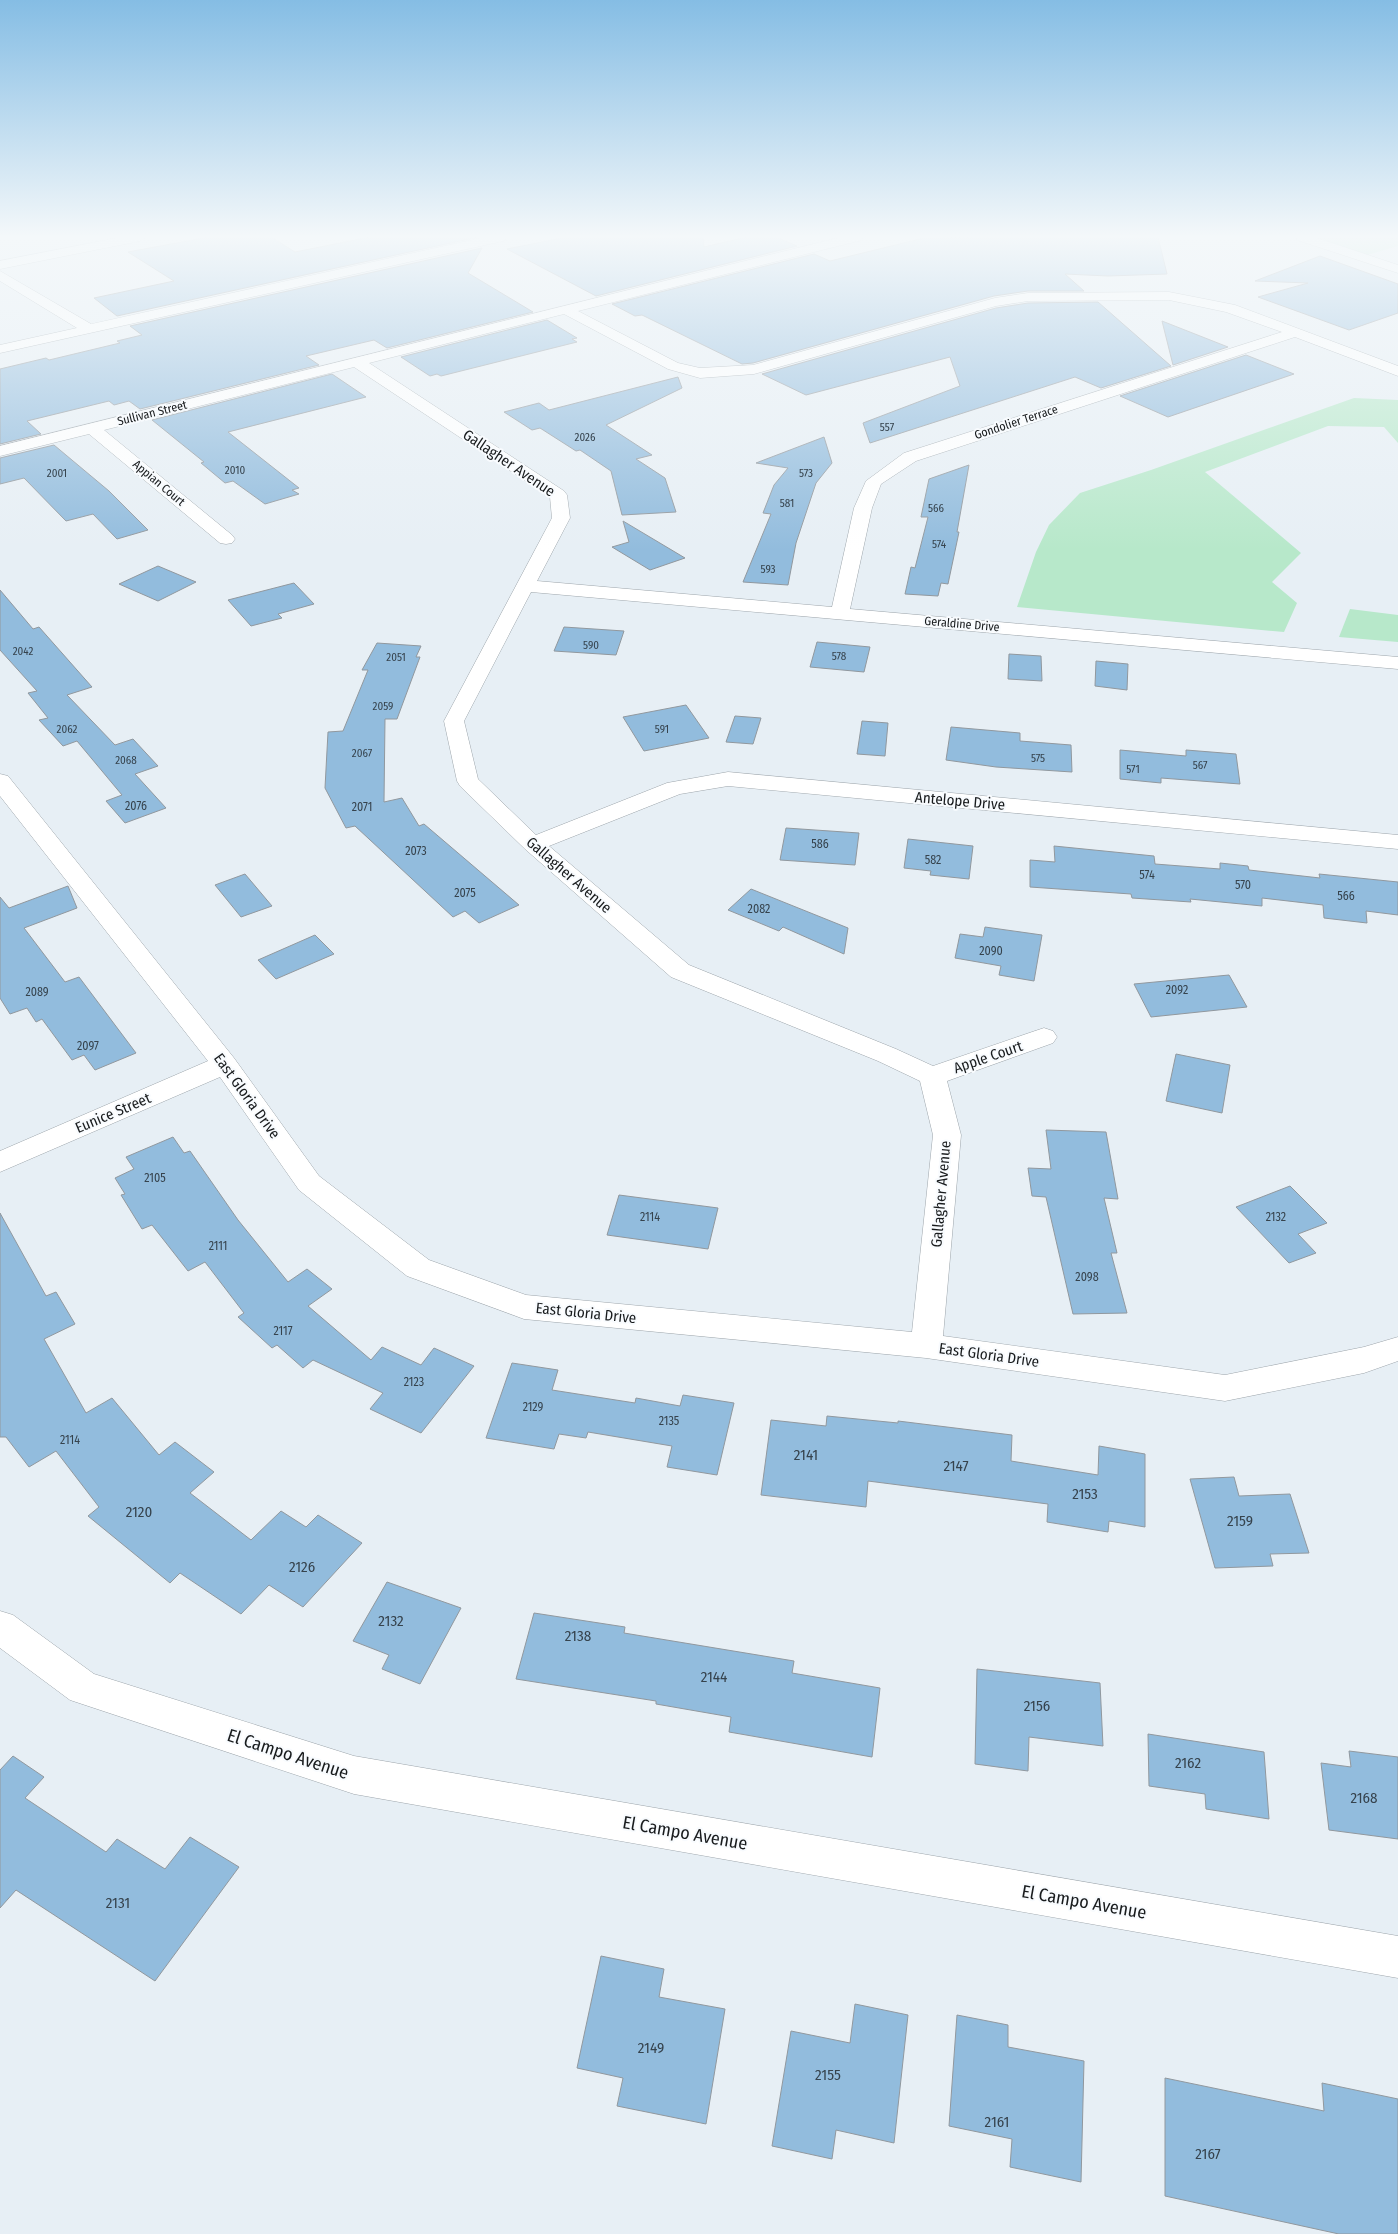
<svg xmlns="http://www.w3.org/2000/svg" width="1398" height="2234" viewBox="0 0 1398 2234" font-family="'Fira Sans Condensed',sans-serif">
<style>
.green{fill:#b7e8ca}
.building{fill:#92bcdd;stroke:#91989e}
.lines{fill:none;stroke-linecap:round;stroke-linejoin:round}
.minor-casing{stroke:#9da5ab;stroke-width:1}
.minor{fill:#fff;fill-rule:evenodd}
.labels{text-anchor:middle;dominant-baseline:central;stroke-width:4;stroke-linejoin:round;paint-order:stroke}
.far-number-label{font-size:11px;fill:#36434d}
.far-street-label{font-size:12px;fill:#181b1d;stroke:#f8fbfe}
.number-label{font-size:12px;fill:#36434d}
.street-label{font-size:15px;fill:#181b1d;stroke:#f8fbfe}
.near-number-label{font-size:15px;fill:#36434d}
.near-street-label{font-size:18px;fill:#181b1d;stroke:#f8fbfe}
</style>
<rect width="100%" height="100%" fill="#e7eff5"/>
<g class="green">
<polygon points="1312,237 1398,237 1398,246 1367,255"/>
<polygon points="1354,398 1398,400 1398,443 1384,427 1328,426 1205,472 1301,553 1272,582 1297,603 1284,632 1017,607 1036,552 1049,525 1080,493 1151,470"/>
<polygon points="1350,609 1398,615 1398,642 1339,637"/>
</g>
<g class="building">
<polygon points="209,237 271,237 295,252 370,237 478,237 117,316 94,298 174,281 128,252"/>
<polygon points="567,237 703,237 704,247 747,237 776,237 797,246 596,296 507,249"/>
<polygon points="986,237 1158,237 1167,274 1108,276 1065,274 1084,291 1028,291 994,296 753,363 742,364 642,315 635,316 612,304 814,254 830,261 924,238"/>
<polygon points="482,248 468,273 533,312 387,348 374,340 306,356 319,365 140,409 129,401 114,405 109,401 27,421 41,434 0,444 0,369 46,358 49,360 120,343 117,341 142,335 130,326"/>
<polygon points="1320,256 1398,284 1398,313 1349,330 1258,297 1308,283 1255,281"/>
<polygon points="1098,302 1171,366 1101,388 1075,377 870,443 863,423 960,386 950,357 806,395 762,374 996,308 1028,303"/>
<polygon points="547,320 577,338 572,339 577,342 441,376 437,374 430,376 401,357"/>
<polygon points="1162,321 1228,347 1173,365"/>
<polygon points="1246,355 1294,374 1168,417 1120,396"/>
<polygon points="332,374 366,397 228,432 299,488 292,490 299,494 265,504 233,481 225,483 201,463 204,462 152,420"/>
<polygon points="678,377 682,388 606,425 652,455 636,459 665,478 676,512 622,515 611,471 580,450 576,451 540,428 532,430 504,412 539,403 549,410"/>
<polygon points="824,437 832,463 816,483 796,543 788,585 743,582 771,514 763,513 774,485 788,468 756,463"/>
<polygon points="54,445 109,491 148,530 117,539 93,514 66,521 24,478 0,484 0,458"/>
<polygon points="969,465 957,532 959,532 948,584 941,583 938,596 905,594 911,567 915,568 928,517 921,517 929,479"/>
<polygon points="623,521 685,558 650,570 612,547 629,542"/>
<polygon points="158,566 196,582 158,601 119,584"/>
<polygon points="294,583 314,604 278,614 282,618 251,626 228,600"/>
<polygon points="0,590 33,629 39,627 92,687 67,695 115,745 133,739 158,766 135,774 166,808 125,823 106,801 122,795 77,741 63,746 39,720 48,718 28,693 37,691 0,650"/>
<polygon points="564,627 624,631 616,655 554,651"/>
<polygon points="817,642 870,647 864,672 810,667"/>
<polygon points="377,643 421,646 416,657 420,657 397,719 385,719 384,802 402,798 419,826 424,824 519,905 479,923 465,911 453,917 355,826 346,828 325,788 328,732 343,731 368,670 362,670"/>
<polygon points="1009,654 1041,656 1042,681 1008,679"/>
<polygon points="1096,661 1128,664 1127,690 1095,686"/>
<polygon points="686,705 709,738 644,751 623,717"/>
<polygon points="735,716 761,718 753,744 726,742"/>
<polygon points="862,721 888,723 885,756 857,754"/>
<polygon points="951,727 1020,733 1020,741 1071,745 1072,772 996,767 946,760"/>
<polygon points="1120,750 1186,756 1186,750 1236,754 1240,784 1161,778 1161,783 1120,779"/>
<polygon points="786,828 859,833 855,865 780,860"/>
<polygon points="908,839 973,846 969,879 930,875 931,871 904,868"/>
<polygon points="1054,846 1154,856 1155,864 1220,869 1220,863 1248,866 1249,870 1320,878 1319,874 1398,882 1398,915 1366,911 1367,923 1324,918 1323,905 1262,898 1262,906 1190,899 1191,902 1132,898 1131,894 1030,887 1030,860 1055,862"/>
<polygon points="245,874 272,906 241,917 215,885"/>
<polygon points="68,886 77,908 24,928 65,982 79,977 136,1053 95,1070 84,1055 72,1060 42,1019 36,1022 27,1008 10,1014 0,998 0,897 9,908"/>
<polygon points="751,889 848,928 844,954 783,927 779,931 728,910"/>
<polygon points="985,927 1042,935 1034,981 999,975 1001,966 955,958 960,934 983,937"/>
<polygon points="315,935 334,954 276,979 258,960"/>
<polygon points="1229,975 1247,1007 1151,1017 1134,984"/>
<polygon points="1176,1054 1230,1065 1222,1113 1166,1101"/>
<polygon points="1046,1130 1106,1132 1118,1199 1104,1198 1117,1253 1111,1253 1127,1313 1073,1314 1046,1197 1032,1196 1028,1168 1051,1169"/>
<polygon points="173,1137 184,1153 190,1151 238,1220 288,1282 307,1269 332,1289 308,1306 371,1360 382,1347 421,1365 434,1348 474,1366 421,1433 370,1409 383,1393 313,1360 303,1368 277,1345 272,1348 238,1317 244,1313 205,1262 188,1271 152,1225 142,1229 121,1195 125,1194 115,1178 134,1169 126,1157"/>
<polygon points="1290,1186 1327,1223 1298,1234 1316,1253 1289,1263 1236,1207"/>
<polygon points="619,1195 718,1208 708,1249 607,1235"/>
<polygon points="0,1213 46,1296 56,1292 75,1324 44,1339 86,1413 112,1398 159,1455 175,1442 214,1472 190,1493 251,1540 281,1511 306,1527 318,1515 362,1543 303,1607 269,1585 241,1614 180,1573 170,1583 88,1516 99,1507 56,1451 29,1467 6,1437 0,1437"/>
<polygon points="512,1363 558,1370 552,1390 635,1403 636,1398 680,1406 683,1395 734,1403 717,1475 667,1467 672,1446 588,1432 586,1438 559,1434 554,1449 486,1438"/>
<polygon points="827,1416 898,1423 898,1421 1012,1435 1011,1461 1098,1475 1099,1446 1145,1454 1145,1527 1109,1521 1108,1532 1047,1522 1048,1504 868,1481 866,1507 761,1495 771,1420 826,1426"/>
<polygon points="1234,1477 1239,1496 1290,1494 1309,1553 1270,1554 1273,1566 1215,1568 1190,1479"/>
<polygon points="387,1582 461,1608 420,1684 382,1669 389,1655 353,1641"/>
<polygon points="534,1613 625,1627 624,1633 794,1661 792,1673 880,1688 872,1757 729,1732 731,1717 656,1704 656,1701 516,1679"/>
<polygon points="977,1669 1100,1683 1103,1746 1029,1737 1028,1771 975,1764"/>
<polygon points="1148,1734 1264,1752 1269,1819 1206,1809 1205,1794 1149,1786"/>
<polygon points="1349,1751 1398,1757 1398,1839 1329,1830 1321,1763 1351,1767"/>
<polygon points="13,1756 44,1777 25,1798 106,1852 117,1839 165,1869 190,1837 239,1867 155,1981 16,1890 0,1908 0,1770"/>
<polygon points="601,1956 664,1969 659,1997 725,2009 706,2124 617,2106 623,2078 577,2068"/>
<polygon points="855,2004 908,2015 894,2143 836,2130 832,2159 772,2146 791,2031 850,2043"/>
<polygon points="957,2015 1008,2025 1008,2047 1084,2061 1081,2182 1010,2167 1012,2139 949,2126"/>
<polygon points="1165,2078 1324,2111 1322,2083 1398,2099 1398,2234 1339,2234 1165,2196"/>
</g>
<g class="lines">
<defs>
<g id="minor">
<polygon points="122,237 146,237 140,241 0,269 0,261"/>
<polygon points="486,237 509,237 503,241 0,353 0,345 77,328 0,281 0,271 91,324"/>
<path d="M842,237H863L862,240L578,311L678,363L700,368L753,365L995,298L1028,293L1169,292L1235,305L1398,366V376L1295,337L916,461L881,484L872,508L850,609L1398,657V669L531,592L464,721L478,779L536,835L667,783L728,772L1398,835V849L728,786L680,794L549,846L689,965L896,1049L933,1066L1035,1031L1044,1028L1053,1031L1057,1037L1053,1043L947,1081L961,1135L943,1336L1225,1375L1364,1347L1398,1337V1361L1364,1373L1225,1401L926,1358L524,1319L407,1276L299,1190L220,1077L0,1172V1151L208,1061L0,796V774L8,776L234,1058L319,1176L429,1260L526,1295L912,1332L933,1135L920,1081L878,1061L671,977L525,849L460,786L457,781L444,721L552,518L550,497L354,367L104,430L232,535L235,539L232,543L226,544L220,543L89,434L0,456V446ZM1169,300L1226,312L1282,332L904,453L866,481L854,508L832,607L537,581L570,518L567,495L564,491L369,363L564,314L668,369L700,378L754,374L996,306L1028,301Z"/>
<polygon points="1296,237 1314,237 1398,265 1398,273 1297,240"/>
<polygon points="0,1611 13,1615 94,1674 354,1756 1398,1936 1398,1978 354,1794 70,1700 0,1648"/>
</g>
</defs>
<use href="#minor" class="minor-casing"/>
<use href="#minor" class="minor"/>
</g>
<linearGradient id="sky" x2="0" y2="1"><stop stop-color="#85bde4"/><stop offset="0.43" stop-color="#f4f8fa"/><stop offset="1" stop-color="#f4f8fa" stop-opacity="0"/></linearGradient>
<rect width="1398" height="550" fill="url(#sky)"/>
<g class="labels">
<g class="far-number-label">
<text x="887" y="427">557</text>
<text x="585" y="437">2026</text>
<text x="235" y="470">2010</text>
<text x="57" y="473">2001</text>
<text x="806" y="473">573</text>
<text x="787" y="503">581</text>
<text x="936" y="508">566</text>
<text x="939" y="544">574</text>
<text x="768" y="569">593</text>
<text x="591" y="645">590</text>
<text x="23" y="651">2042</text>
<text x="839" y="656">578</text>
<text x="396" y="657">2051</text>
<text x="383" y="706">2059</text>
<text x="67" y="729">2062</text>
<text x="662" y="729">591</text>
<text x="362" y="753">2067</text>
<text x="1038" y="758">575</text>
<text x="126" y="760">2068</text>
<text x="1200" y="765">567</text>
<text x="1133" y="769">571</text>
</g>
<g class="far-street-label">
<text transform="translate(152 413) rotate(-14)">Sullivan Street</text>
<text transform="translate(1016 422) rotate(-18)">Gondolier Terrace</text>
<text transform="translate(159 483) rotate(40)">Appian Court</text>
<text transform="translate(962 624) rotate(5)">Geraldine Drive</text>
</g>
<g class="number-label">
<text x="136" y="806">2076</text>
<text x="362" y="807">2071</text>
<text x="820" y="844">586</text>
<text x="416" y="851">2073</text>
<text x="933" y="860">582</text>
<text x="1147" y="875">574</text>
<text x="1243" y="885">570</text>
<text x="465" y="893">2075</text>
<text x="1346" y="896">566</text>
<text x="759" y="909">2082</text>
<text x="991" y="951">2090</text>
<text x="1177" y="990">2092</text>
<text x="37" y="992">2089</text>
<text x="88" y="1046">2097</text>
<text x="155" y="1178">2105</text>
<text x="650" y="1217">2114</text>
<text x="1276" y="1217">2132</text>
<text x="218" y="1246">2111</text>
<text x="1087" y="1277">2098</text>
<text x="283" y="1331">2117</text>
<text x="414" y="1382">2123</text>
<text x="533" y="1407">2129</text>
<text x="669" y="1421">2135</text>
<text x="70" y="1440">2114</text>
</g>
<g class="street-label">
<text transform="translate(509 463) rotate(34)">Gallagher Avenue</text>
<text transform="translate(960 801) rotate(5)">Antelope Drive</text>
<text transform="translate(569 875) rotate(41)">Gallagher Avenue</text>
<text transform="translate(988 1057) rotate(-19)">Apple Court</text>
<text transform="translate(247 1096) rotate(54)">East Gloria Drive</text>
<text transform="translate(113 1113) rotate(-23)">Eunice Street</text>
<text transform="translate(941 1194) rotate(-85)">Gallagher Avenue</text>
<text transform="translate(586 1313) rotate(6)">East Gloria Drive</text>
<text transform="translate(989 1355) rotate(8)">East Gloria Drive</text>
</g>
<g class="near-number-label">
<text x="806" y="1455">2141</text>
<text x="956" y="1466">2147</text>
<text x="1085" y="1494">2153</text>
<text x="139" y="1512">2120</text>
<text x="1240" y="1521">2159</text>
<text x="302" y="1567">2126</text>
<text x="391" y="1621">2132</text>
<text x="578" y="1636">2138</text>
<text x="714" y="1677">2144</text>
<text x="1037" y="1706">2156</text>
<text x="1188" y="1763">2162</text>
<text x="1364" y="1798">2168</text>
<text x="118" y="1903">2131</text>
<text x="651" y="2048">2149</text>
<text x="828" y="2075">2155</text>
<text x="997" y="2122">2161</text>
<text x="1208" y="2154">2167</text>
</g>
<g class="near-street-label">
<text transform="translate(288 1754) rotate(18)">El Campo Avenue</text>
<text transform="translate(685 1833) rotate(10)">El Campo Avenue</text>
<text transform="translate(1084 1902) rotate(10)">El Campo Avenue</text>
</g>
</g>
</svg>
